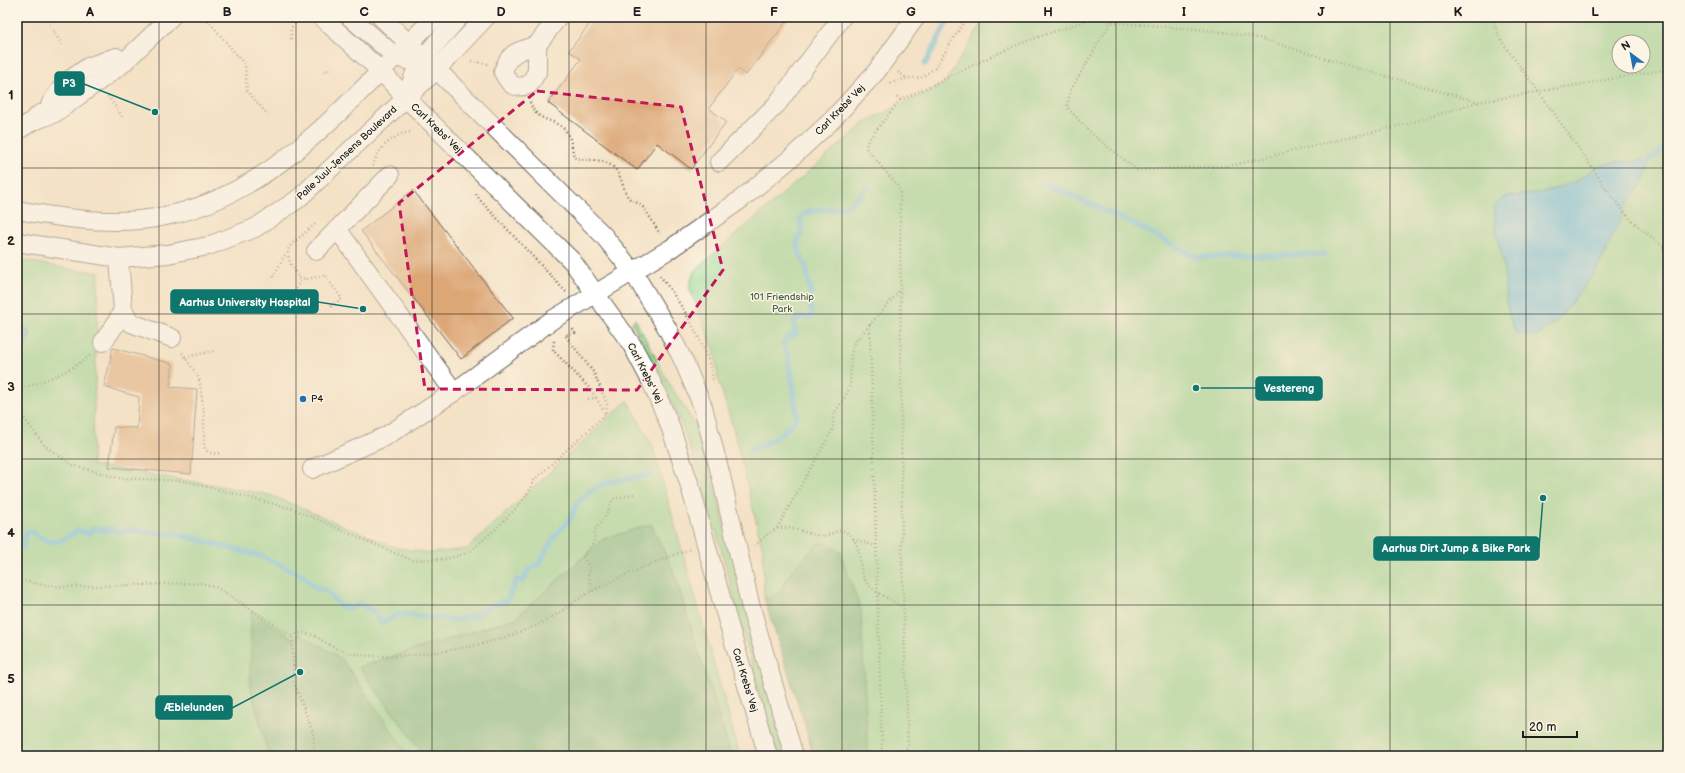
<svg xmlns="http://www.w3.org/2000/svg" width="1685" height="773" viewBox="0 0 1685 773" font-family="'Balsamiq Sans',sans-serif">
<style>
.green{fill:#8ed691;stroke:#557956;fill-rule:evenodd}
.forest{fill:#72b77b;stroke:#476a4c}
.water{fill:#63bde1;stroke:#406c7e}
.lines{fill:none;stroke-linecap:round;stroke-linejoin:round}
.stream{stroke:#63bde1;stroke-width:5.5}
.building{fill:#dca675}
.minor-casing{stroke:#686158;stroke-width:20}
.path{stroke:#686158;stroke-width:2.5;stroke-dasharray:1 3;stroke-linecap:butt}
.minor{stroke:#fff;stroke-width:18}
.marked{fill:none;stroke:#c2185b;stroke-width:3;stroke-dasharray:8 5;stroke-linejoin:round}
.grid{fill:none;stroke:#1c1c1c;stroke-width:1;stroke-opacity:0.55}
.poi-dot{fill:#1f6fb2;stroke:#fcf5e5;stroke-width:1.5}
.labels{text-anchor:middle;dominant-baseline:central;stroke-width:3;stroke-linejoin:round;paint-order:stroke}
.street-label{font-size:10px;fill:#1c1c1c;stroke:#fcf5e5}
.park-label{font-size:10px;fill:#445d45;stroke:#fcf5e5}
.poi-label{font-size:10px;fill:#1c1c1c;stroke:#fcf5e5;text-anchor:start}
.leader{fill:none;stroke:#0f766e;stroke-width:1.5}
.callout-dot{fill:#0f766e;stroke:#fcf5e5;stroke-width:1.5}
.callout{fill:#0f766e;stroke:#0f766e;stroke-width:1.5}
.callout-label{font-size:11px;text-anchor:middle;font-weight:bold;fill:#fff}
.neatline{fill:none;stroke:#1c1c1c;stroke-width:1.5}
.grid-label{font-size:13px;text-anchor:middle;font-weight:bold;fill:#1c1c1c}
</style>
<rect width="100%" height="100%" fill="#fcf5e5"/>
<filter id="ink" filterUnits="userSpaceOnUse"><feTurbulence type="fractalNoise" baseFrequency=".025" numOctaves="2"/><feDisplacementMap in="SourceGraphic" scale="8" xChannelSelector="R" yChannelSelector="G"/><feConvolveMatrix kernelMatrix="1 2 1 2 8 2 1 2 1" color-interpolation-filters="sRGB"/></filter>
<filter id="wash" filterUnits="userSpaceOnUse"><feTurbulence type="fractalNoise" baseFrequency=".012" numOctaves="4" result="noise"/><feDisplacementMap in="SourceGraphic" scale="16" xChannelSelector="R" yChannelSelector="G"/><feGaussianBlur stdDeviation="0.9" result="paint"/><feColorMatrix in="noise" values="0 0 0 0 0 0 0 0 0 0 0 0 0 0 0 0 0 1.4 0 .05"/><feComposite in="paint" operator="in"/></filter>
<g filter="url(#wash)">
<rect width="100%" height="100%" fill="#f4e2c6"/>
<g class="green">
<path d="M986,17H1668V756H813L774,596L771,598H764L763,550L735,435L718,378L715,352L689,287L694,271L867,121L944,84ZM1619,42H1643V66H1619Z"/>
<polygon points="17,259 75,270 99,272 92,465 214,485 270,495 397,548 431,553 467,549 628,400 653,447 740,756 731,756 673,570 603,539 516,618 359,667 425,756 409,756 341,658 250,685 269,756 17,756 17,350 24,346 31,335 17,320"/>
<path d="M635,319L669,383L698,429L789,756H778C746,654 725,549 690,448C675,404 653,363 632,322Z"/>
</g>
<g class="forest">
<polygon points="651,524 673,570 731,756 425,756 359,667 516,618 603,539"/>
<polygon points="827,543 840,552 861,610 868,756 815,756 764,598 771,598 780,591 792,570 818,544"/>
<polygon points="251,611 294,639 300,634 341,658 409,756 269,756 250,685"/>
</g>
<g class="water">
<polygon points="1642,160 1649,165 1645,180 1629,201 1598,268 1558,320 1537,336 1523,335 1516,333 1510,318 1506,301 1504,268 1495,225 1495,206 1504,197 1545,192 1575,182 1597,167 1615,161 1629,162"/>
<polygon points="17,320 31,335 24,346 17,350"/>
</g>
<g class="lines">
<g class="stream">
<polyline points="925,64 950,17"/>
<path d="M1640,168C1649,159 1660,154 1668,145"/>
<polyline points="1042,182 1132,223 1196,257 1324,254"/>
<path d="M751,449C768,444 788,432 797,416L789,359L783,343L789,336L796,334L794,321L799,317L808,318L811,316L812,312L810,305L811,294L806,266L800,254L797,242L802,231L800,219C811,204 828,212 844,207C850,205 862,192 868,187"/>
<path d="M17,547L23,548L26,532L31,531C50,547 59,544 78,530L88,534L95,528L106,531L111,528L121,533L128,530L180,535L261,556L304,576L315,588L327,591L340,606L350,608L360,604L373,611L382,623L399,614L455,620L474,616L495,604L507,601L516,580L524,581L528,570L539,564L554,537L571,518L578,502L591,490L608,482L650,475"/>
</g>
</g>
<g id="blocks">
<g class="building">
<polygon points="595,17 790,17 746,75 738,69 709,108 726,122 691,169 657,143 637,170 548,103 581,59 569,51"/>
<polygon points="413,190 513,318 461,359 361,231"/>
<polygon points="113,348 173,364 170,387 197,389 191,474 109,467 114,427 137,428 139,397 104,387"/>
</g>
</g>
</g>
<g filter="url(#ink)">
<use href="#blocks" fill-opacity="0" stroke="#686158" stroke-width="1"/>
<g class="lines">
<defs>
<g id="minor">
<polyline points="321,17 381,71 406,98 572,261 632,345 650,379 669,423 690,486 725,612 768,756"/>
<polyline points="350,17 396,57 407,60"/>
<polyline points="381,17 446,79 603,235 633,272 667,328 684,362 703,407 721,476 750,604 794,756"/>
<path d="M537,45C518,51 509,52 503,72C510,86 514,89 529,85L537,72V45L558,17"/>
<polyline points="407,95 418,64 459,17"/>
<polyline points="50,105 64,84 88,67 116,57"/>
<polyline points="31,122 55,113 121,65 171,17"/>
<polyline points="17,131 31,122 40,114"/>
<polyline points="719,162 777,104 842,17"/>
<path d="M17,210C67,219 121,227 170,215C283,190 355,91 436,17"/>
<polyline points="338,230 454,392"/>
<polyline points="17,242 119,258 168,254 208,246 255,228 298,199 436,70 486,17"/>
<polyline points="316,251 390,175"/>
<polyline points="119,258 123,310 131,323 172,338"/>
<polyline points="103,342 115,325 123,310"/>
<polyline points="312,469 386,436 454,392 552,320 670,249 740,200 790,159 831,121 876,72 916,17"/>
</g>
</defs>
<use href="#minor" class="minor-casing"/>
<g class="path">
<polyline points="45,17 62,45"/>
<polyline points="205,17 245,65 247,91 270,117"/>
<polyline points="1097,17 1111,22 1216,31 1259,38 1346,65 1479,102 1668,69"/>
<polyline points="1114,17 1070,91 1067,107 1091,133 1137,170 1229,166 1407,124 1478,102"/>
<polyline points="1496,17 1494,24 1502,42 1541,95 1596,173 1608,192 1631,220 1668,251"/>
<polyline points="291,39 291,28 297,21"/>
<polyline points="471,61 488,64"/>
<polyline points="323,72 333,68"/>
<polyline points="898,72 907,78"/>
<polyline points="890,83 908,78 921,78 935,68 967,17"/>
<polyline points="108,96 123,118"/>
<polyline points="897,97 900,100 867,142 866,148 870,153 897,185 900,193 902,562 908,746 903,756"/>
<path d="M900,100C936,84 971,65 1008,49C1036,36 1066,29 1094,17"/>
<path d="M530,102C536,123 553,117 565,130C571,137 572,148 574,157C585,162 596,158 607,163C621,170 620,181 626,193C630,203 636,200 642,206C649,214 654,225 660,234"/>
<path d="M373,166C376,150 395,132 412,132"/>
<polyline points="476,194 480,200 566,292"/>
<path d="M315,224L291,245C283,254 293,270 300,278L308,279L325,275L342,299L330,307"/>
<path d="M660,276C679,299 711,352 713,381"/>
<polyline points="273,277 286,253"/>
<polyline points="292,300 301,278"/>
<polyline points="870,324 882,756"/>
<polyline points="573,329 575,333 565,335 594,373 607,404 606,414 596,398 587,399"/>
<polyline points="554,341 553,350 591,390 596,398"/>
<path d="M182,353L199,378L204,412V446C207,454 213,454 221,453"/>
<polyline points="185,357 214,351"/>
<path d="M17,390C47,380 66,374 92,354"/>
<polyline points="17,409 44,445 72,465 118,478 185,481 293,509 411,560 446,559 468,553 500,525 521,503 533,485 532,482 606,414"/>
<polyline points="777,528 833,429 833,415 844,399 850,386 851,354 854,343 901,289"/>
<polyline points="853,539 876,546"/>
<path d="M755,546C761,540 769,532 777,529C788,524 809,535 822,536C832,536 840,525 850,535C864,548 856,569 867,583C876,594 892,600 903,607"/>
<polyline points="17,579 38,584 64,587 201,583 218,588 292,636 294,683 313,733 315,756"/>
<polyline points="592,591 588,574 590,568 583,557 594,542 595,530 607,514 613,499 634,494"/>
<path d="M292,636C309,625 326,646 342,651C363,657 389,657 411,655C453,651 497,643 535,626C555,618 573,601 592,591C623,575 657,561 690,549"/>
</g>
<use href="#minor" class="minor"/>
</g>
</g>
<path d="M0 0H1685V773H0ZM537,91L681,107L723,270L637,390L425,389L399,203Z" fill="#f4e2c6" fill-opacity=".55" fill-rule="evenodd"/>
<path class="marked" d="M537,91L681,107L723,270L637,390L425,389L399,203Z"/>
<path class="grid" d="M159,17V756M296,17V756M432,17V756M569,17V756M706,17V756M842,17V756M979,17V756M1116,17V756M1253,17V756M1390,17V756M1526,17V756M17,168H1668M17,314H1668M17,459H1668M17,605H1668"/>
<circle class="poi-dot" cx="303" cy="399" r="4"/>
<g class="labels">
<g class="street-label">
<text transform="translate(840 110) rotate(-46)">Carl Krebs' Vej</text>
<text transform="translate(436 128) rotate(44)">Carl Krebs' Vej</text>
<text transform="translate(347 153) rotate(-43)">Palle Juul-Jensens Boulevard</text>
<text transform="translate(645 373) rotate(63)">Carl Krebs' Vej</text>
<text transform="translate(745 680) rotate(73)">Carl Krebs' Vej</text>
</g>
<g class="park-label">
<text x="782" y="297">101 Friendship<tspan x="782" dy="12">Park</tspan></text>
</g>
<g class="poi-label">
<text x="311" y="399">P4</text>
</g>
</g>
<path class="leader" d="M155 112L84 84M363 309L318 302M1196 388L1256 388M1543 498L1539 548M300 672L232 708"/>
<g class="callout-dot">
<circle cx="155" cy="112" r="4"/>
<circle cx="363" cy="309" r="4"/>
<circle cx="1196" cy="388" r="4"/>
<circle cx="1543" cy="498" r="4"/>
<circle cx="300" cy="672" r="4"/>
</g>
<g class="callout">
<rect x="55" y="72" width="29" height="23" rx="4"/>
<rect x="171" y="290" width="147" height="23" rx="4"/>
<rect x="1256" y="377" width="66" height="23" rx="4"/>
<rect x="1374" y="537" width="165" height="23" rx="4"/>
<rect x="156" y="696" width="76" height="23" rx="4"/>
</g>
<g class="callout-label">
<text x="69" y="87">P3</text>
<text x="245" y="306">Aarhus University Hospital</text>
<text x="1289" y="392">Vestereng</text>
<text x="1456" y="552">Aarhus Dirt Jump &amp; Bike Park</text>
<text x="194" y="711">Æblelunden</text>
</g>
<rect width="1685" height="773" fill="none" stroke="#fcf5e5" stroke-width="44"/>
<g transform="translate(1631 54) rotate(328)"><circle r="19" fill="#fcf5e5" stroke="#a29e95"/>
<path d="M0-3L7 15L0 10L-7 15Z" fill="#1f6fb2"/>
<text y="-6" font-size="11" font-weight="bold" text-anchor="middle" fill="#1c1c1c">N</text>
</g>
<path d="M1523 731v6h54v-6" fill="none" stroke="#1c1c1c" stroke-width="2"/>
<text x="1529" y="731" font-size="12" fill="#1c1c1c" stroke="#fcf5e5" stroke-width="3" paint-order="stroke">20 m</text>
<rect x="22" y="22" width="1641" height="729" class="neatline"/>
<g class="grid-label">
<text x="90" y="16">A</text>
<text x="227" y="16">B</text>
<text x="364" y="16">C</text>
<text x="501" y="16">D</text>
<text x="637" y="16">E</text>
<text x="774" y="16">F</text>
<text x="911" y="16">G</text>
<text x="1048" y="16">H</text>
<text x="1184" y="16">I</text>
<text x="1321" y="16">J</text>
<text x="1458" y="16">K</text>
<text x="1595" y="16">L</text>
<text x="11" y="99">1</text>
<text x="11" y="245">2</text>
<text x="11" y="391">3</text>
<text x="11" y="537">4</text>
<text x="11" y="683">5</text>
</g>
</svg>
